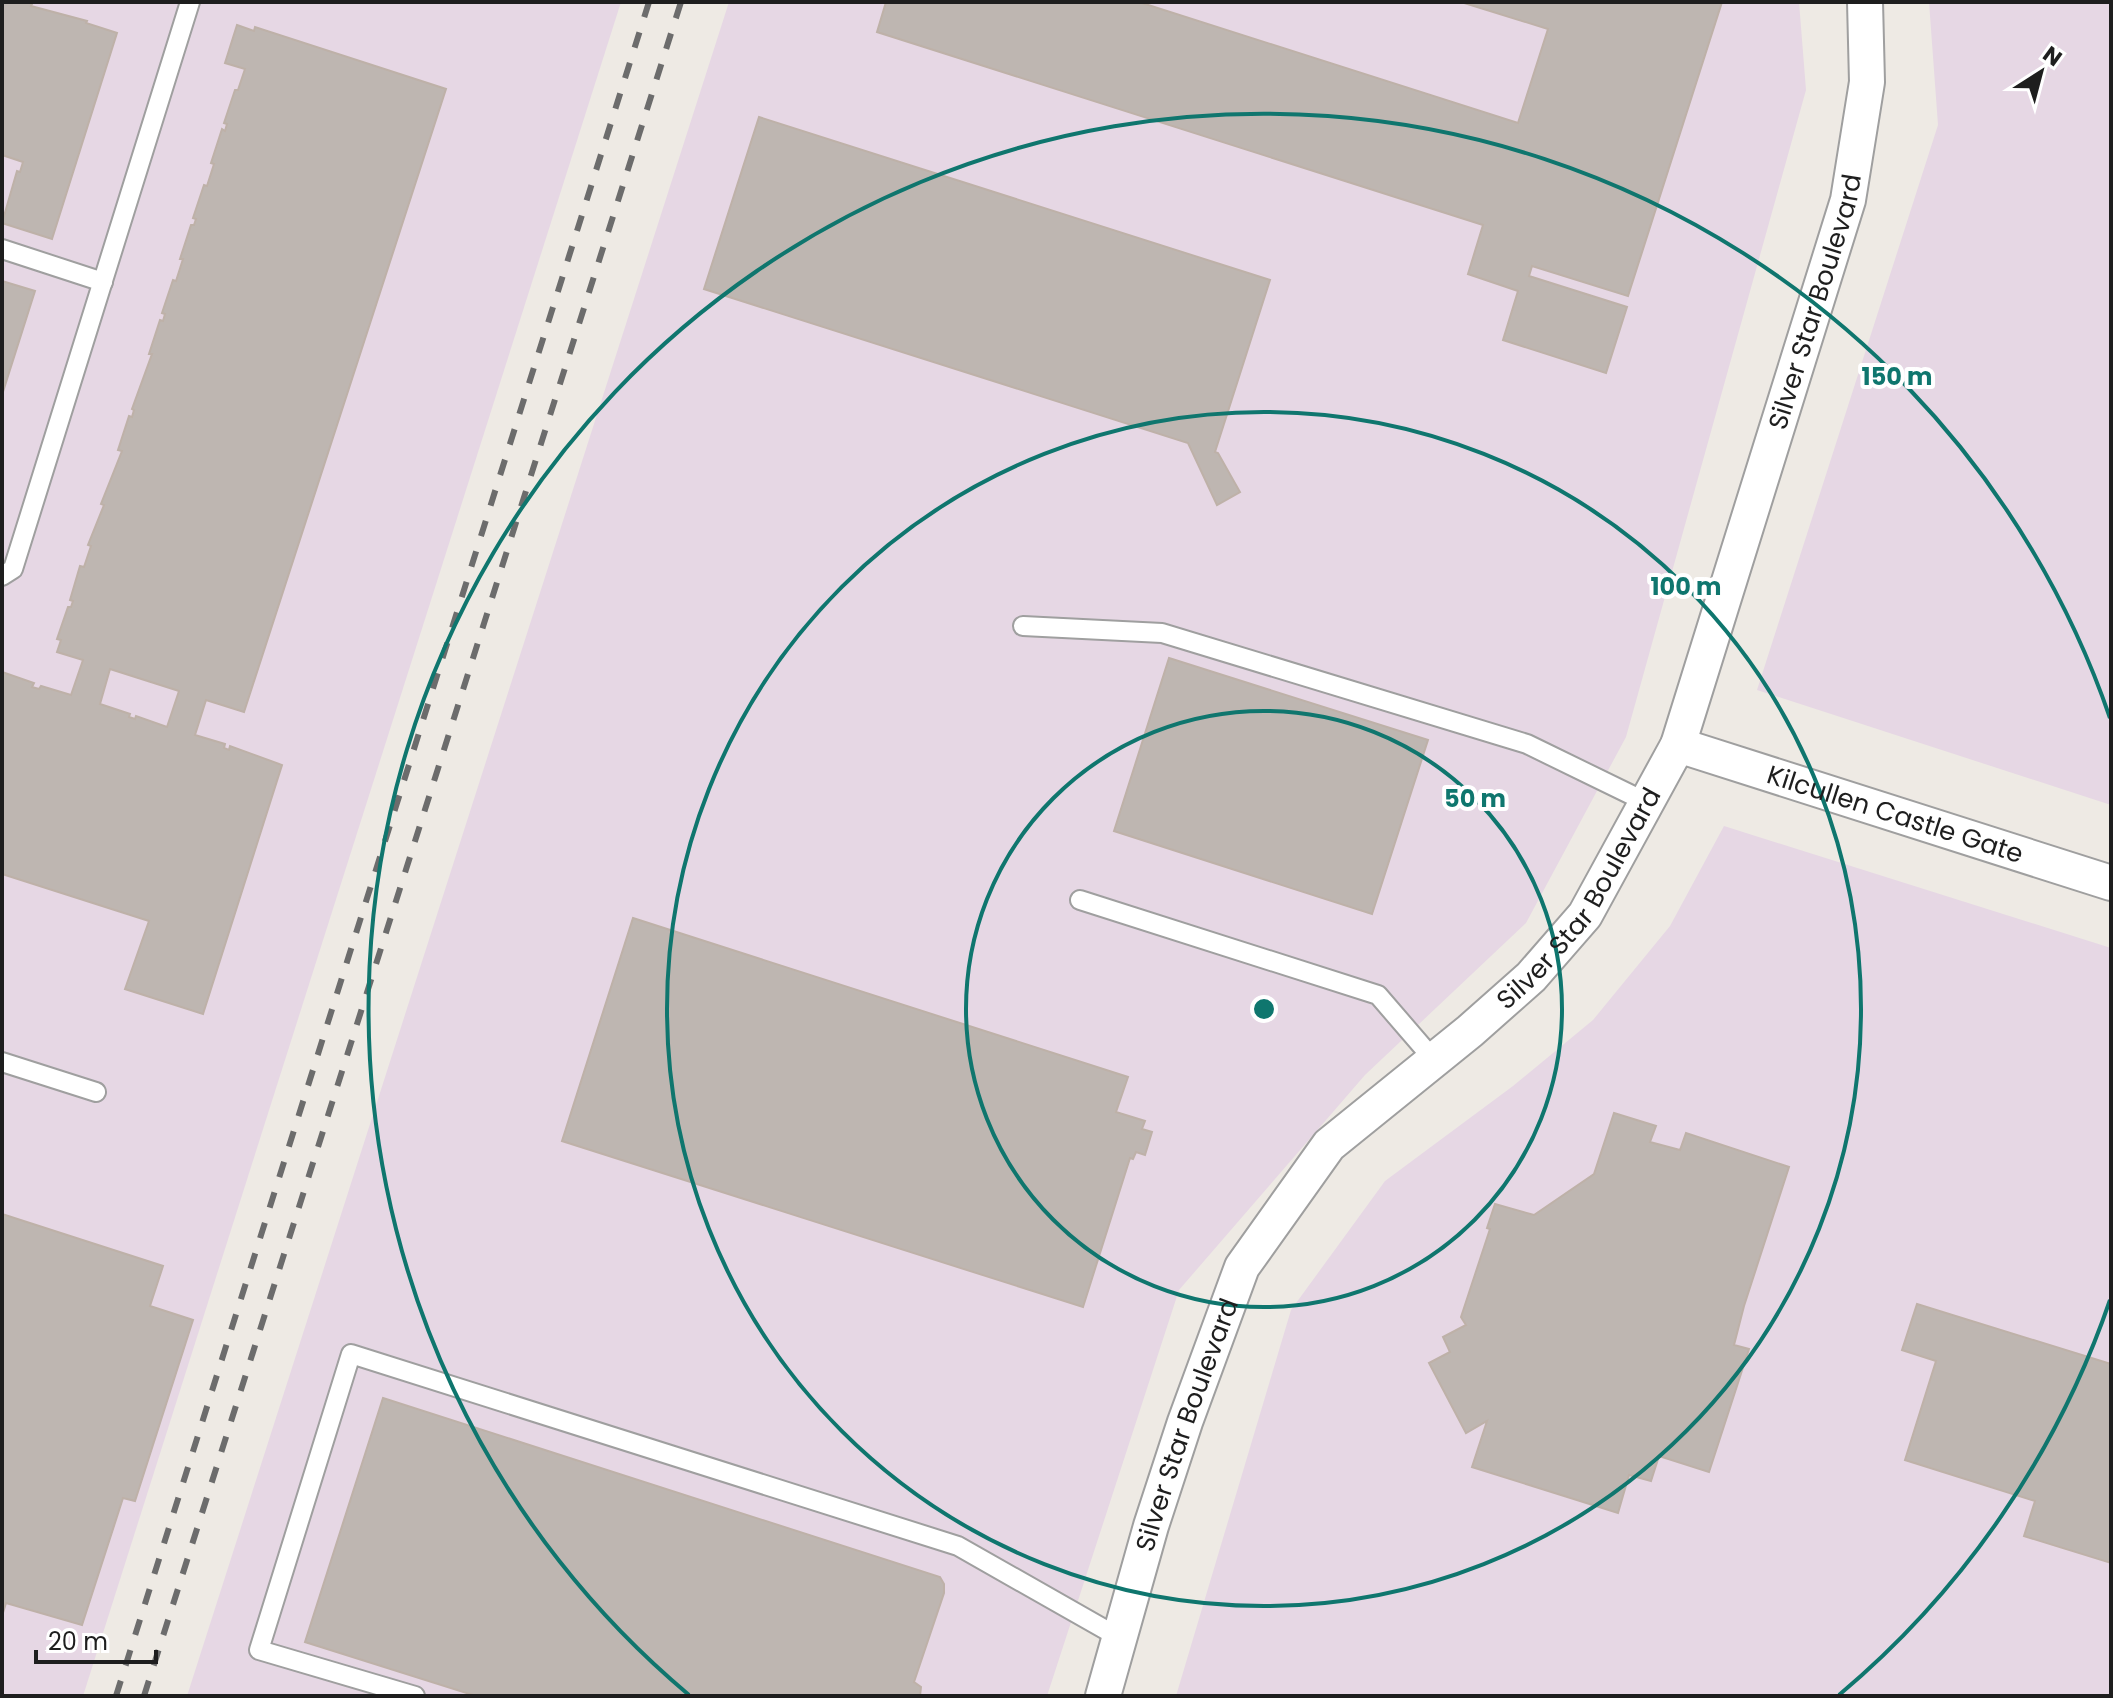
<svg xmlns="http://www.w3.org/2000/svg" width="2113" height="1698" viewBox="0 0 2113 1698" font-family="Poppins,sans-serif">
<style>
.industrial{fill:#e6d7e4}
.building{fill:#beb6b1;stroke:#beb1a8;stroke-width:2;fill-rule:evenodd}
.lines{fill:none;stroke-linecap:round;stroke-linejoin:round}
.service-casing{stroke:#9f9f9f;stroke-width:22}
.minor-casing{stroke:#9f9f9f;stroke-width:38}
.service{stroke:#fff;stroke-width:18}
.minor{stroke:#fff;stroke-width:34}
.rail{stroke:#6c6c6c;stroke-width:6;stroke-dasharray:16 16;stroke-linecap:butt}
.ring{fill:none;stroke:#0f766e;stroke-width:4}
.labels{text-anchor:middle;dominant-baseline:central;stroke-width:8;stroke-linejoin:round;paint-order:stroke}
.street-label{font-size:26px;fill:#1e1e1e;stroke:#fff}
.centre{fill:#0f766e;stroke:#fff;stroke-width:4}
.ring-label{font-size:24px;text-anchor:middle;font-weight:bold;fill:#0f766e;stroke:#fff;stroke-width:8;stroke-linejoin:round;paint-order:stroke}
</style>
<rect width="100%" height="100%" fill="#eeeae4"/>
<g class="industrial">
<polygon points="2,2 621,2 83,1696 2,1696"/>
<polygon points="729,2 1799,2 1806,90 1626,737 1526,923 1365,1075 1179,1290 1047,1696 187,1696"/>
<polygon points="1929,2 2111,2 2111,805 1757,690 1938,125"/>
<polygon points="1724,826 2111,948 2111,1696 1176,1696 1291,1310 1385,1181 1513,1086 1593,1020 1670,926"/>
</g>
<g class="building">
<polygon points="2,2 27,2 32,4 31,6 87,21 86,23 117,33 52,239 2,223 17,171 20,172 23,162 2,155"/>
<polygon points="886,2 1139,2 1518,123 1548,29 1461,2 1722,2 1628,296 1532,266 1529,276 1627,307 1606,373 1503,340 1518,291 1468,274 1483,225 877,32"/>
<path d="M237,25L254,31L255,27L446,89L244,712L206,700L195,735L225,744L224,748L229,750L230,746L282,765L203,1014L125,989L149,921L2,874V672L34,683L32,687L39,689L41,686L71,695L83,660L57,652L61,640L57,639L68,607H71L73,601L70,600L80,566L84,567L91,546L88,545L104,505L101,504L122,451L118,450L129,416L132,417L134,410L132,409L152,354H149L160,320L163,321L165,314L162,313L173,280L176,281L183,259H180L191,225H194L196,219L193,218L204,185L207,186L214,164L211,163L222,129L225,131L227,124L224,123L235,90H238L245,69L225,63ZM110,669L179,691L167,727L136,716L135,719L129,717L130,714L100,704Z"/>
<polygon points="759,117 1270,280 1215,452 1218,453 1240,492 1217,505 1188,443 704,289"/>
<polygon points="2,281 35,291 2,395"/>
<polygon points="1169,658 1428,740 1372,914 1114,831"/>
<polygon points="633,918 1128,1077 1116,1112 1145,1121 1142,1129 1152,1132 1145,1155 1136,1152 1133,1159 1130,1158 1083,1307 562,1141"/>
<polygon points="1614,1113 1656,1126 1650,1142 1680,1150 1686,1133 1789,1167 1744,1306 1734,1345 1749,1349 1709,1472 1659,1456 1651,1481 1629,1475 1618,1513 1472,1467 1487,1421 1466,1433 1429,1363 1450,1352 1443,1337 1466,1325 1461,1317 1490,1229 1487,1228 1495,1204 1534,1215 1594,1174"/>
<polygon points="2,1214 163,1266 150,1306 193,1320 135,1501 123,1498 82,1625 6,1603 2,1616"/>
<polygon points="1917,1304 2111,1364 2111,1563 2024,1536 2035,1501 1905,1460 1936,1361 1902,1350"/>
<polygon points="383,1398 940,1577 944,1584 944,1593 914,1682 921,1687 920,1696 476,1696 305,1642"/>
</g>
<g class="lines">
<defs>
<g id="service">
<polyline points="2,249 103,282"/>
<polyline points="2,576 13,569 190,2"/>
<polyline points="1023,626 1162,633 1527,744 1648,803"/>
<polyline points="1080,900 1378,995 1434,1060"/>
<polyline points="2,1062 96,1092"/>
<polyline points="415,1696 259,1650 351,1354 958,1546 1120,1638"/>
</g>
<g id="minor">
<path id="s1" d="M1678,745L2111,883"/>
<path id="s2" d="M1103,1696L1151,1526L1185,1422L1242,1267L1329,1145L1470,1031L1531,977L1585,915L1678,745L1848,200L1867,82L1865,2"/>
</g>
</defs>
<use href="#service" class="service-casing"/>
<use href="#minor" class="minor-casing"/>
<use href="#service" class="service"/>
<use href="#minor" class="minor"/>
<g class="rail">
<polyline points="116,1696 649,2"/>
<polyline points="144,1696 681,2"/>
</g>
</g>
<g class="ring">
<circle cx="1264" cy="1009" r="298"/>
<circle cx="1264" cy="1009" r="597"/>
<path d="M2110 1300A895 895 0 0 1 1839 1695M689 1695A895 895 0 1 1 2110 718"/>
</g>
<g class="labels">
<g class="street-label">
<text stroke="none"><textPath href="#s2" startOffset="1604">Silver Star Boulevard</textPath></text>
<text stroke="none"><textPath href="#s1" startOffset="228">Kilcullen Castle Gate</textPath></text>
<text stroke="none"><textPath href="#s2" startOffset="956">Silver Star Boulevard</textPath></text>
<text stroke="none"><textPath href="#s2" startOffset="284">Silver Star Boulevard</textPath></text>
</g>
</g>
<circle cx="1264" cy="1009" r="12" class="centre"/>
<g class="ring-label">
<text x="1897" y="385">150 m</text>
<text x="1686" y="595">100 m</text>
<text x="1475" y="807">50 m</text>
</g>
<rect width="2113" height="1698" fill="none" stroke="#1e1e1e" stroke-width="8"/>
<g transform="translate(2041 72) rotate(36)" stroke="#ffffff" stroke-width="6" paint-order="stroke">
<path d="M0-6L14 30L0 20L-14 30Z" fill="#1e1e1e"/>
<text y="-12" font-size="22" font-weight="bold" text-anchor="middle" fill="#1e1e1e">N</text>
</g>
<path d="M36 1650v12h120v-12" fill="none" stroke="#1e1e1e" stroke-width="4"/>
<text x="48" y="1650" font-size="24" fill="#1e1e1e" stroke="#ffffff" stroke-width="6" paint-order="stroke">20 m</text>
</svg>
